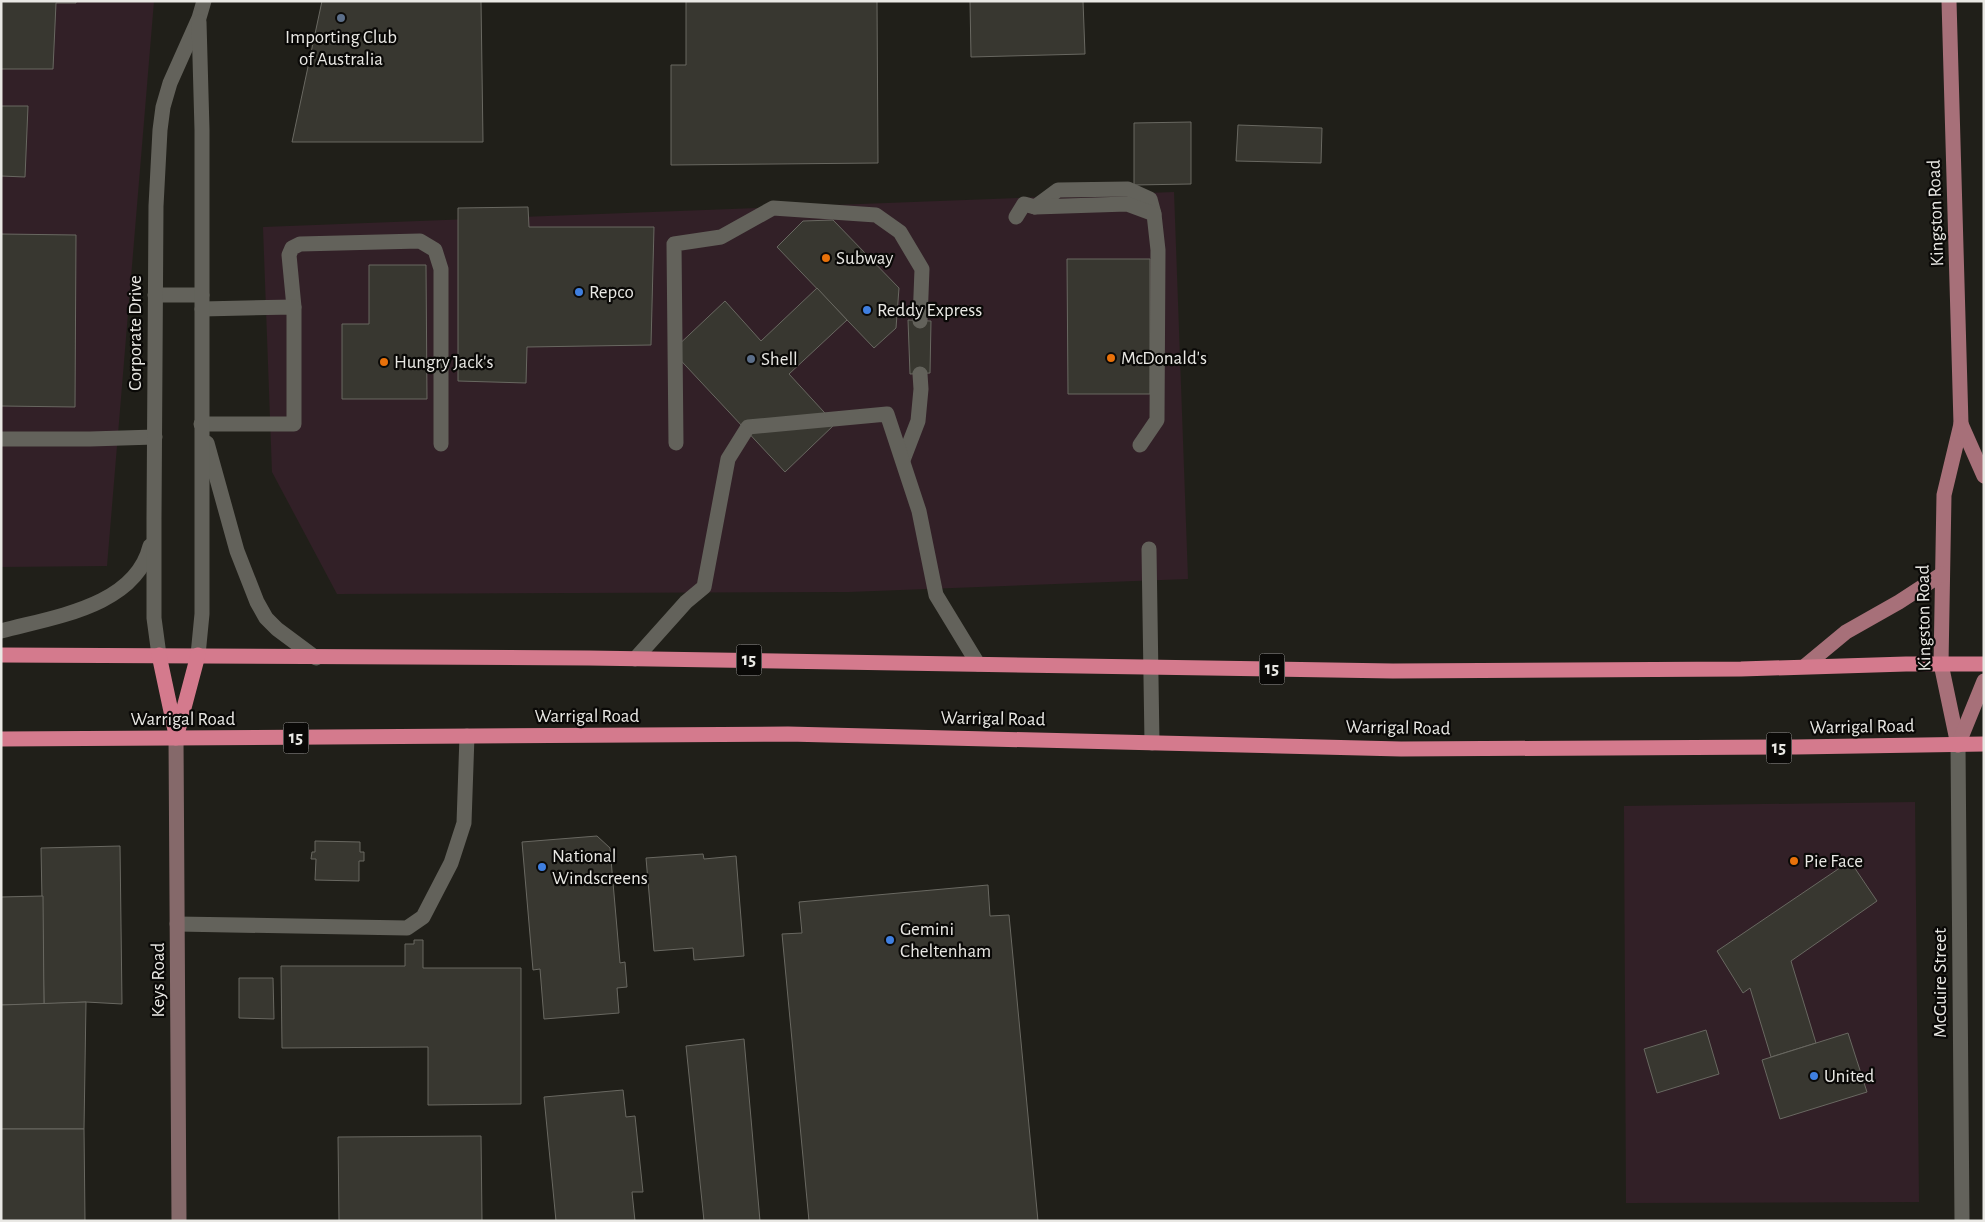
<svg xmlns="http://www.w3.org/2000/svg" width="1985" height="1222" viewBox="0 0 1985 1222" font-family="'Alegreya Sans',sans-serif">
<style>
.commercial{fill:#322027}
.building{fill:#383730;stroke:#696861}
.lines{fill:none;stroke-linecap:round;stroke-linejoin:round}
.lane{stroke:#63625b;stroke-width:15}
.street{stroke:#63625b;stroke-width:15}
.secondary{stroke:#85696a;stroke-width:15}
.primary{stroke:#a77079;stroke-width:15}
.highway{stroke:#d47a8d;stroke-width:15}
.service-dot{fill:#5c6f8a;stroke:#0a0907;stroke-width:2}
.food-dot{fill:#e8710a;stroke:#0a0907;stroke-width:2}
.shop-dot{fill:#3f7fe0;stroke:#0a0907;stroke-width:2}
.labels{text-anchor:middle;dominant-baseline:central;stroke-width:4.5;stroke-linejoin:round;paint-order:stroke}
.shield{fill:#0a0907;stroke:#a6a5a2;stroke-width:1}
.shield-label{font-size:18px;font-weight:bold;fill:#e9e8e4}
.poi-label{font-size:19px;fill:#e9e8e4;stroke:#0a0907;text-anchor:start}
.street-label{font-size:19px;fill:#e9e8e4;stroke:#0a0907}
</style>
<rect width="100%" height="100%" fill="#201f19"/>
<g class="commercial">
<polygon points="1,1 154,1 107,566 1,567"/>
<polygon points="1174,192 1188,579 849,592 337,594 272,472 263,227"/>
<polygon points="1915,802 1919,1202 1626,1203 1624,806"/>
</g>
<g class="building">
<polygon points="1,1 76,1 76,3 56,3 53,69 1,69"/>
<polygon points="481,1 483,142 292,142 322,1"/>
<polygon points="686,1 877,1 878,163 671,165 671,65 686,65"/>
<polygon points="970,1 1083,1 1085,54 971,57"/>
<polygon points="1,106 28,106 25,177 1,176"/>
<polygon points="1191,122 1191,184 1134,185 1134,123"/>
<polygon points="1238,125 1322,128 1321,163 1236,161"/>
<polygon points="528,207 529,227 654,227 651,345 527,347 526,383 458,381 458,208"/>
<polygon points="833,220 899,288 896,328 874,348 777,247 803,221"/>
<polygon points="1,234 76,235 75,407 1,406"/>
<polygon points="1067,259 1150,259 1150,394 1068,394"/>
<polygon points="369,265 426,265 427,399 342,399 342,324 369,324"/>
<polygon points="817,288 847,320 789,374 835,424 785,472 672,351 725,301 761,341"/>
<polygon points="908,320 931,321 930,373 910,374"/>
<polygon points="597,836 610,848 620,963 625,962 627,987 617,988 619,1013 544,1019 540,969 533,970 522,842"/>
<polygon points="315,841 360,842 360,852 364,852 364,861 359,861 359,881 315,880 316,859 311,859 312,852 315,852"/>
<polygon points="120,846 122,1004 86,1002 44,1004 41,848"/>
<polygon points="703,854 704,859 736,856 744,956 694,960 693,948 654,951 646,858"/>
<polygon points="1850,861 1877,901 1791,961 1816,1043 1771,1057 1750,988 1743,993 1717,951"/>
<polygon points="988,885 990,916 1009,915 1038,1221 809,1221 782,934 802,933 799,902"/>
<polygon points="43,896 44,1004 1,1005 1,897"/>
<polygon points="414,940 423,940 423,968 521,968 521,1104 428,1105 428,1047 282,1048 281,966 405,966 405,944 414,944"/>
<polygon points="239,978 273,978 274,1019 239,1018"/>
<polygon points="86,1002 84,1129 1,1129 1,1005"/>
<polygon points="1706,1030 1719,1074 1657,1093 1644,1049"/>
<polygon points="1848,1033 1867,1092 1780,1119 1762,1060"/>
<polygon points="744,1039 760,1221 704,1221 686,1046"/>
<polygon points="623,1090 626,1117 635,1116 643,1192 632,1192 635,1221 556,1221 544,1097"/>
<polygon points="1,1129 84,1129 85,1221 1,1221"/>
<polygon points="481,1136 482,1221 339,1221 338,1137"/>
</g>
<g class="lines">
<g class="lane">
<polyline points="1035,207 1058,190 1128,189 1150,199 1154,214"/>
<polyline points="1016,217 1024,204 1035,207 1127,204 1154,214 1158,250 1157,420 1140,445"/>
<polyline points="294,307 289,255 292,248 300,244 420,241 435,250 441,269 441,444"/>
<polyline points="201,424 294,424 294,307 202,309"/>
<polyline points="1,439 90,439 155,437"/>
<polyline points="676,443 674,244 721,237 773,208 876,215 900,232 922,269 920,321"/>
<polyline points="903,460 918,421 921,389 920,374"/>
<polyline points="1149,549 1152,743"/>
<polyline points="635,659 686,602 704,587 728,459 748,427 887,414 919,511 936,595 978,664"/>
<polyline points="177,924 407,928 423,917 451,863 464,823 467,736"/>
</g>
<g class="street">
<polyline points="155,295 202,295"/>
<polyline points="207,443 237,551 257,602 266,618 277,629 316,658"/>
<path d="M1,631C52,617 135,607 150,546"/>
<polyline points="159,655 154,618 154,519 156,206 160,130 163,107 170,83 199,18 204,1"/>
<polyline points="198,655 202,614 202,130 199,22"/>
<polyline points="1958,745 1962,1221"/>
</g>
<polyline class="secondary" points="176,738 179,1221"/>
<g class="primary">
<polyline points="1949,1 1961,424 1944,495 1941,664 1958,745"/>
<polyline points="1961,424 1984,476"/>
<polyline points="1805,666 1846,632 1899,602 1942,574"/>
<polyline points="1958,745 1984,681"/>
</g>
<g class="highway">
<polyline points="1,655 589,658 1393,671 1741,669 1906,664 1984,664"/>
<polyline points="159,655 176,735"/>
<polyline points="176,738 198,655"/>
<polyline points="1,739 788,734 1401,749 1796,747 1984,744"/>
</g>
</g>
<g class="service-dot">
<circle cx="341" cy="18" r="5"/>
<circle cx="751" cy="359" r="5"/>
</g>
<g class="food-dot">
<circle cx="826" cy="258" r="5"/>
<circle cx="1111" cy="358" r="5"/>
<circle cx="384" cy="362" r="5"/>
<circle cx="1794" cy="861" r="5"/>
</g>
<g class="shop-dot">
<circle cx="579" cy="292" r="5"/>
<circle cx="867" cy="310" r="5"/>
<circle cx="542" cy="867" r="5"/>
<circle cx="890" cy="940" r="5"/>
<circle cx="1814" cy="1076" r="5"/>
</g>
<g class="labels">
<g class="shield">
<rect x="736.5" y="644.5" width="25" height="31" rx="4"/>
<rect x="1259.5" y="653.5" width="25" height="31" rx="4"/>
<rect x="283.5" y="722.5" width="25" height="31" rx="4"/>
<rect x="1766.5" y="732.5" width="25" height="31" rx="4"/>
</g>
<g class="shield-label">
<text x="749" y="660">15</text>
<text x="1272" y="669">15</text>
<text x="296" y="738">15</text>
<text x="1779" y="748">15</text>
</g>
<g class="poi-label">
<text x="341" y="37" text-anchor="middle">Importing Club<tspan x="341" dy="22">of Australia</tspan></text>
<text x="836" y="258">Subway</text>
<text x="589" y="292">Repco</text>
<text x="877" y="310">Reddy Express</text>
<text x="1121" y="358">McDonald's</text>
<text x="761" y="359">Shell</text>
<text x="394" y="362">Hungry Jack's</text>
<text x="552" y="856">National<tspan x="552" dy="22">Windscreens</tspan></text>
<text x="1804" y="861">Pie Face</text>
<text x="900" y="929">Gemini<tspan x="900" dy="22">Cheltenham</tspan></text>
<text x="1824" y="1076">United</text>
</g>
<g class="street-label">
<text transform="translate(1936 213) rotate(-92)">Kingston Road</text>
<text transform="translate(135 333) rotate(-90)">Corporate Drive</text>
<text transform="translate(1924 618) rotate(-91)">Kingston Road</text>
<text x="587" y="716">Warrigal Road</text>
<text x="183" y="719">Warrigal Road</text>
<text transform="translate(993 719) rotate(1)">Warrigal Road</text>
<text transform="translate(1862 727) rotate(-1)">Warrigal Road</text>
<text transform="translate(1398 728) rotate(1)">Warrigal Road</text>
<text transform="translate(158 980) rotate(-90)">Keys Road</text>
<text transform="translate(1940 983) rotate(-90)">McGuire Street</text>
</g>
</g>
<rect width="1985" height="1222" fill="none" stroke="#e9e8e4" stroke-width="5"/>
</svg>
